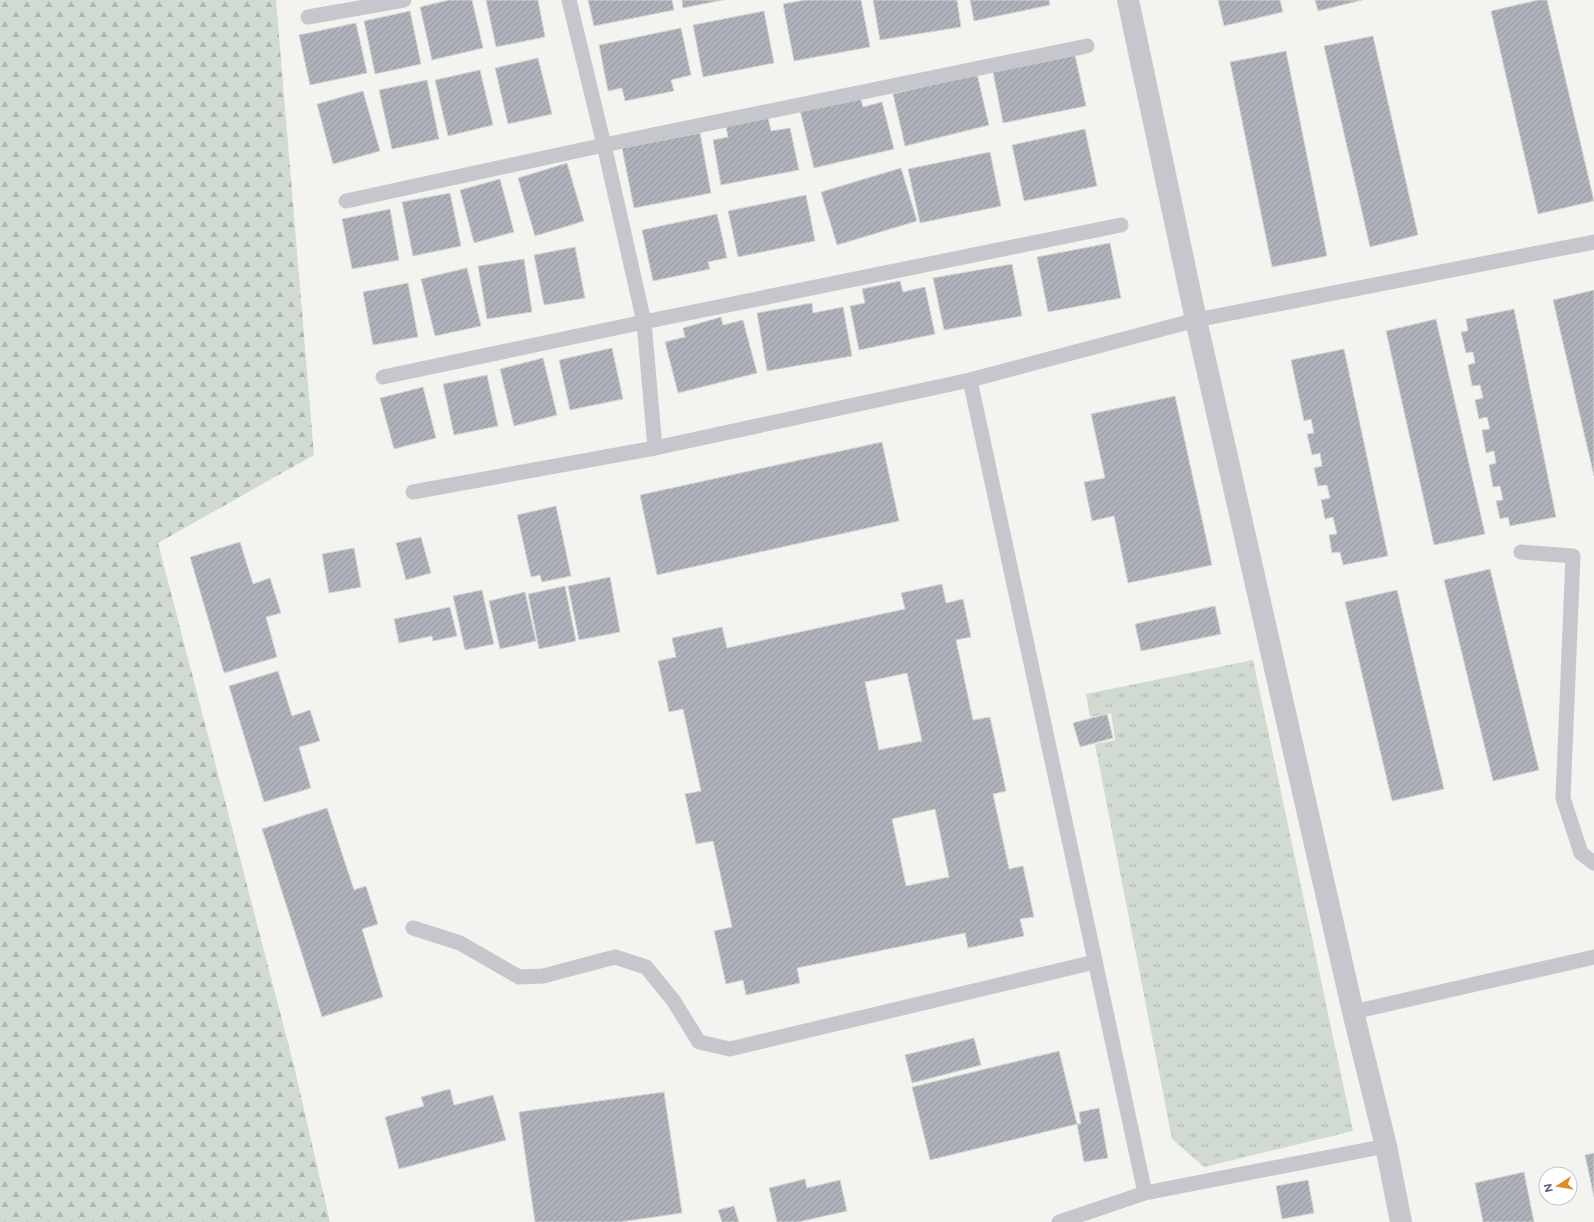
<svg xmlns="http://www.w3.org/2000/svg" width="1594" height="1222" viewBox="0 0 1594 1222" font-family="Montserrat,sans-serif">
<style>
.grass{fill:url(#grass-tufts)}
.forest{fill:url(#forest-firs)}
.building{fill:url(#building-hatch);stroke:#d5d5d3;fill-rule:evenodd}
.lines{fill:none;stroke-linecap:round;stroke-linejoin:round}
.service{stroke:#c6c7cc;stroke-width:15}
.minor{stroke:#c6c7cc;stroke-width:22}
</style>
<defs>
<pattern id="grass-tufts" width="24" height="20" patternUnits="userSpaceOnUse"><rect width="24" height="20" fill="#d2dbd2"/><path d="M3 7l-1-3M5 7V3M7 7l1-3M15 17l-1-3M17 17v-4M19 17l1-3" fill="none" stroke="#aeb6b0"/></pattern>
<pattern id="forest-firs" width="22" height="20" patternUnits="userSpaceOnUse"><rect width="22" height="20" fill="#d2dbd2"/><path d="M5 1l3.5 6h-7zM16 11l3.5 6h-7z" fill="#aeb6b0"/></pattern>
<pattern id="building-hatch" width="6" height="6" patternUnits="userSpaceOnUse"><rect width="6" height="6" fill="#afb2ba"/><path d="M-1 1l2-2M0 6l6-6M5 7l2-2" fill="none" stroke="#92959d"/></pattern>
</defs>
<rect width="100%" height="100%" fill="#f3f4f0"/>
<polygon class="grass" points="1253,660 1353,1131 1204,1167 1172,1139 1095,744 1115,740 1111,713 1090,717 1086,694"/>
<polygon class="forest" points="0,0 276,0 314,455 158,543 294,1066 330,1222 0,1222"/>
<g class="building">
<polygon points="449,0 472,0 483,48 432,60 420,7"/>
<polygon points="486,0 538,0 545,37 496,47"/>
<polygon points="588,0 672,0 674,10 594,26"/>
<polygon points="682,0 723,0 683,8"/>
<polygon points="805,0 861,0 870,47 794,61 783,4"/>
<polygon points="873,0 957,0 961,27 880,40"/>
<polygon points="970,0 1049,0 1050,5 974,21"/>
<polygon points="1218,0 1280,0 1283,12 1224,26"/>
<polygon points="1315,0 1362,0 1318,11"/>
<polygon points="1538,0 1547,0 1594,201 1538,214 1491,11"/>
<polygon points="410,11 421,64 375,74 364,21"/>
<polygon points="764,11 774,63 703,77 693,25"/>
<polygon points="356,23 367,73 310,85 299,35"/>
<polygon points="681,28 691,75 671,80 674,91 625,101 622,88 608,91 599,45"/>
<polygon points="1373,36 1418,235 1370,247 1324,46"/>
<polygon points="1286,51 1327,256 1272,267 1230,62"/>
<polygon points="1075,55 1086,106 1003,123 993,72"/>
<polygon points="538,58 552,114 508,124 495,68"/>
<polygon points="480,70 493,125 448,136 435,80"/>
<polygon points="977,74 989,125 905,146 893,94"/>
<polygon points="427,80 439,139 392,149 379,90"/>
<polygon points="363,91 380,151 333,164 317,104"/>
<polygon points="860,96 863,107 882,102 894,149 814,168 800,110"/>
<polygon points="768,117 771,131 790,128 799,170 721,185 713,140 728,137 726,126"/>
<polygon points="1085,129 1097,186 1024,201 1012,145"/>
<polygon points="700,133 711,193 634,208 622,148"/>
<polygon points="990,152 1001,206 920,223 908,169"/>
<polygon points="567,163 584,221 535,236 518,178"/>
<polygon points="901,168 917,221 837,245 821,192"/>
<polygon points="500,179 514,232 474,243 460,190"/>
<polygon points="450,193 461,246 413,256 402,202"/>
<polygon points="806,195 815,241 738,257 728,211"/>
<polygon points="390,209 399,260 352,269 342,219"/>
<polygon points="717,214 727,258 708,262 710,269 653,281 642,230"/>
<polygon points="1110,243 1121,298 1048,312 1037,257"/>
<polygon points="575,247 585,298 544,305 534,255"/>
<polygon points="524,259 532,312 487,319 478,266"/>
<polygon points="1012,264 1022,316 944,330 933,278"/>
<polygon points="467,268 481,326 435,336 421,279"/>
<polygon points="900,281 903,292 925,287 935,334 859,350 850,306 865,303 862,289"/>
<polygon points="408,283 418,337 373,345 363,292"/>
<polygon points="1594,290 1594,476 1553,300"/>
<polygon points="812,303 813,313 843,307 852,356 767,371 757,313"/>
<polygon points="1514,309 1556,517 1510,526 1508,517 1500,519 1496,501 1503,500 1500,486 1493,487 1489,465 1496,463 1494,451 1486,453 1482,430 1490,429 1487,417 1479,419 1475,400 1483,398 1480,385 1472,386 1468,365 1475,363 1473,352 1466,353 1461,332 1468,331 1466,319"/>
<polygon points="721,317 723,325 743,320 757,373 678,393 665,342 685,337 683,328"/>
<polygon points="1436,319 1485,534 1434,545 1386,331"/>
<polygon points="612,348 623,399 570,410 559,360"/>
<polygon points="1344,349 1388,556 1343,565 1340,552 1332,553 1329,535 1337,534 1333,517 1325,519 1321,500 1330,498 1327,485 1318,486 1314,468 1322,466 1320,453 1312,455 1307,434 1314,433 1311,419 1304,421 1291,360"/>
<polygon points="543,358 557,415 514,426 500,369"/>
<polygon points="487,375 498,426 454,435 443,384"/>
<polygon points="423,387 436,438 394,449 380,398"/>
<polygon points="1175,396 1212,565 1128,583 1114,516 1092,521 1084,482 1105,478 1091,414"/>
<polygon points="882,442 899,521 657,575 640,495"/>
<polygon points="556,506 571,576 542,582 540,575 531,577 517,515"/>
<polygon points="421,537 431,573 406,580 396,543"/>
<polygon points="240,542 253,584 270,578 281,613 266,617 277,657 224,673 190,557"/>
<polygon points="354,548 361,587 329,593 322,554"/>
<polygon points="1490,569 1539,770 1493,781 1444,580"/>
<polygon points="610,577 620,632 579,640 568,586"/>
<path d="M942,584L946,603L963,599L971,637L956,640L973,720L990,717L1006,791L993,794L1009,869L1023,866L1034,917L1020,919L1024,936L968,948L965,933L797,968L800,983L746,995L743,980L726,984L714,931L732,927L713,841L696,844L685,794L701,791L683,709L669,712L658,661L676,657L672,638L722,627L727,648L905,609L901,593ZM907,673L922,741L879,750L865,682ZM935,809L949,877L906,886L892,819Z"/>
<polygon points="565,586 576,641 539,649 528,594"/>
<polygon points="482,590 494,644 465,650 453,596"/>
<polygon points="1397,590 1444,789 1392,801 1345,602"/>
<polygon points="525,592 536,641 500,649 489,601"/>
<polygon points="1215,606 1221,634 1141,651 1135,624"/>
<polygon points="450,607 457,636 433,641 432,636 399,643 394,619"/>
<polygon points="278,671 292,716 310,710 320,741 299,747 311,788 264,802 229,686"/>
<polygon points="1107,714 1113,738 1080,747 1073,723"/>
<polygon points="327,808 354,890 366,886 378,924 362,929 383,997 322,1017 262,829"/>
<polygon points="974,1038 981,1065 912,1083 905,1055"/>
<polygon points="1059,1051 1077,1124 930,1160 912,1087"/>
<polygon points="450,1089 454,1105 493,1095 506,1140 399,1169 385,1117 424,1106 421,1097"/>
<polygon points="664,1092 682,1213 620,1222 535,1222 519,1112"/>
<polygon points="1099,1108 1108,1158 1084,1162 1077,1124 1081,1124 1079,1112"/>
<polygon points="1594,1153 1594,1197 1585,1155"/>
<polygon points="1524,1172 1534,1222 1483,1222 1475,1183"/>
<polygon points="805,1179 807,1188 840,1180 847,1211 798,1222 777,1222 769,1188"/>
<polygon points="1308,1180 1314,1213 1282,1219 1276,1186"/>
<polygon points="734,1206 739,1222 722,1222 718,1210"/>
</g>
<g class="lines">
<g class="service">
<polyline points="569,0 604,145 644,322 655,448"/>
<polyline points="308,17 404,0"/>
<polyline points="346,201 604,145 1087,46"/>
<polyline points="383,377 644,322 1121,225"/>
<polyline points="970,380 1145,1193"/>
<polyline points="413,492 655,448 970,380 1196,320 1594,242"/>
<polyline points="1521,552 1573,556 1563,798 1581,853 1594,863"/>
<polyline points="413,928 460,943 519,977 543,976 615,957 646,967 673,1000 699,1042 730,1049 1095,962"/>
<polyline points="1353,1012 1594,957"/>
<polyline points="1059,1222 1145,1193 1386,1146"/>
</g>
<polyline class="minor" points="1128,0 1196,320 1353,1012 1386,1146 1401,1222"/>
</g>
<g transform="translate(1558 1186) rotate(258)"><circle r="19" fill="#ffffff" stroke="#c1c3cd"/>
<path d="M0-3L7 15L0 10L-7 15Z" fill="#e08b25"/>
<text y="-6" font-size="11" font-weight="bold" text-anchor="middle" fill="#636a81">N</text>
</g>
</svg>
